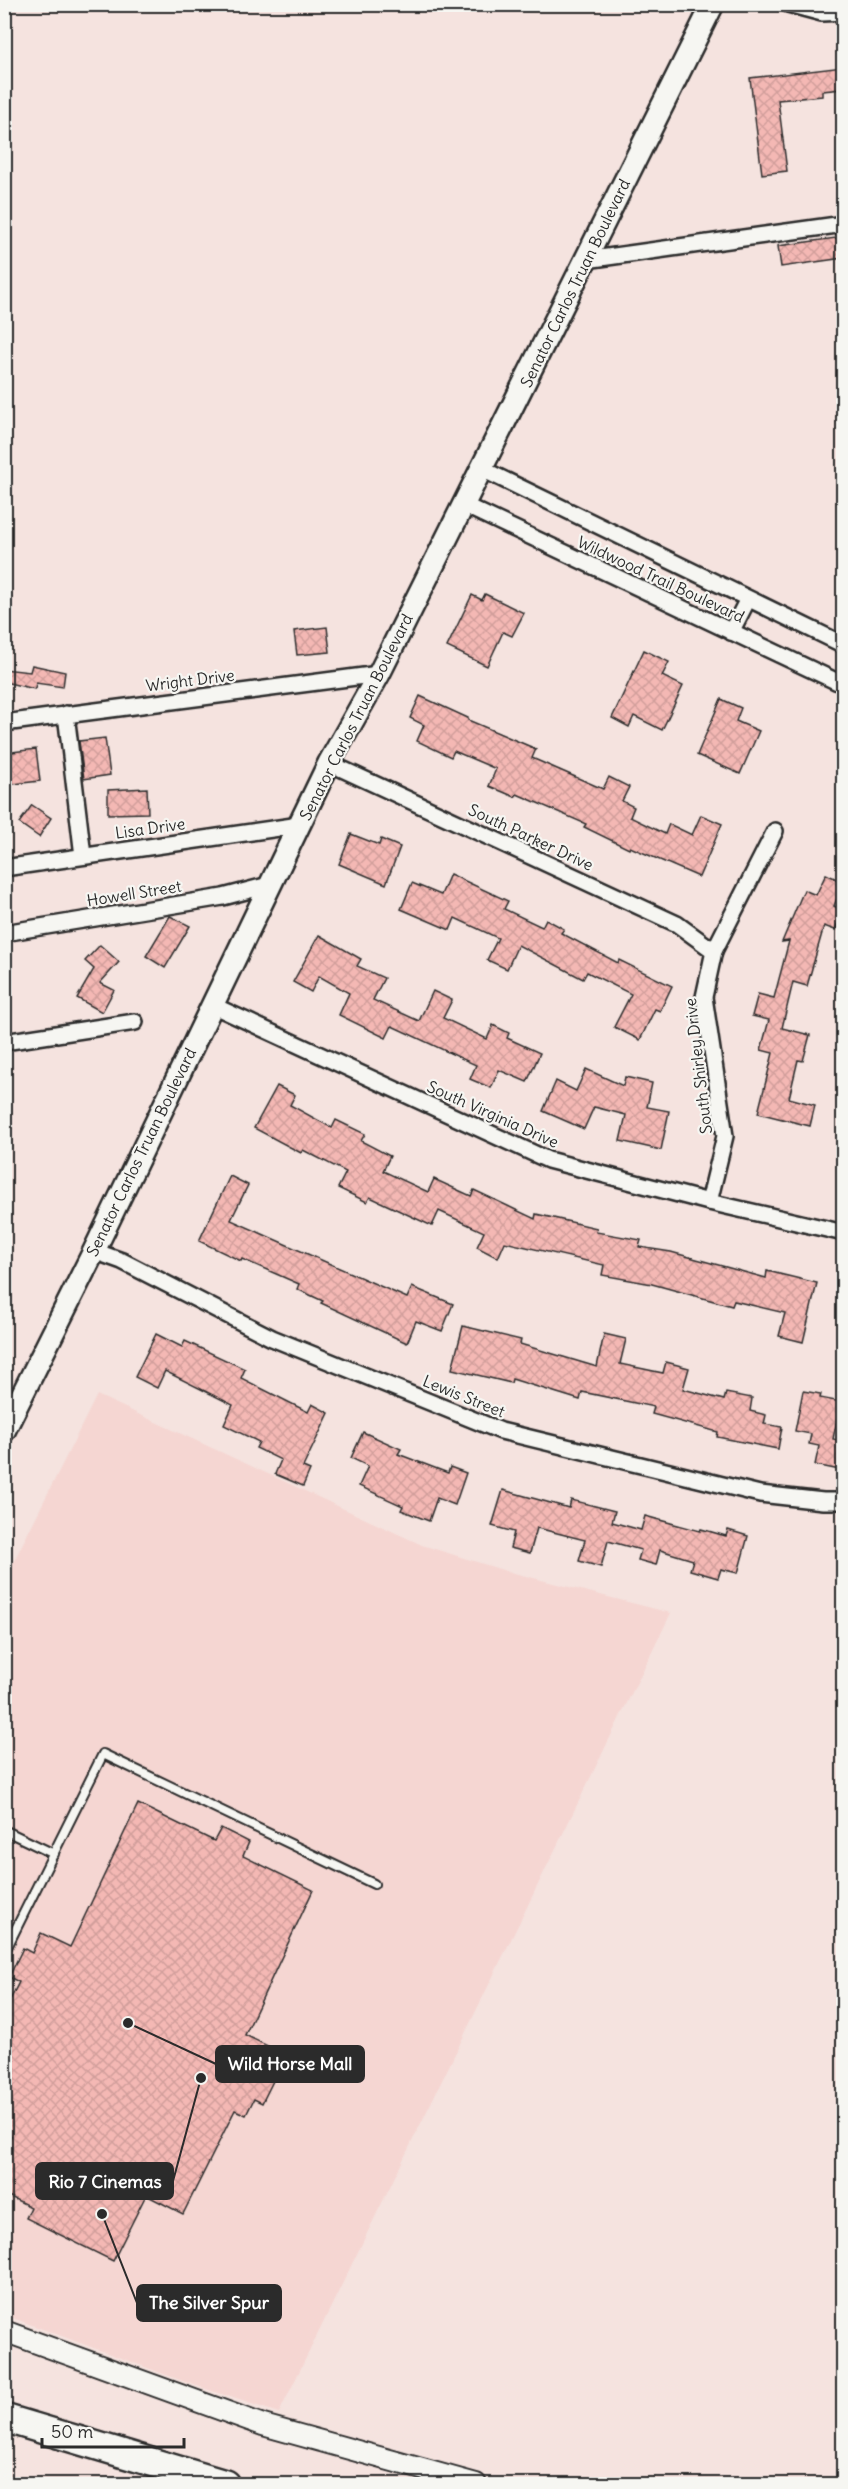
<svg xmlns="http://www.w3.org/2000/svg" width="848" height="2489" viewBox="0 0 848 2489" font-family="Delius,sans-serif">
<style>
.built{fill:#f5d6d2}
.building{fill:url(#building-cross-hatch);stroke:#2b2b2b;stroke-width:1.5}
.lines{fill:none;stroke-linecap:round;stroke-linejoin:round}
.service-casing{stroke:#2b2b2b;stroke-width:12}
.minor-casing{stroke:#2b2b2b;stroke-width:20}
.tertiary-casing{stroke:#2b2b2b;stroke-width:24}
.secondary-casing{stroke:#2b2b2b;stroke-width:26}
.motorway-casing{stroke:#2b2b2b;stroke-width:32}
.service{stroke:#f6f6f2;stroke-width:8}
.minor{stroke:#f6f6f2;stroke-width:15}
.tertiary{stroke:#f6f6f2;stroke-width:20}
.secondary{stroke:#f6f6f2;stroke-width:21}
.motorway{stroke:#f6f6f2;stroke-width:27}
.labels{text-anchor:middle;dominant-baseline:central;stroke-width:4.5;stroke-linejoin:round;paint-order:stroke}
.street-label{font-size:16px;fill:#2b2b2b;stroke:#f6f6f2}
.leader{fill:none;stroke:#2b2b2b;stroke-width:2}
.callout-dot{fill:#2b2b2b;stroke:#f6f6f2;stroke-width:2}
.callout{fill:#2b2b2b;stroke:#2b2b2b;stroke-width:2}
.callout-label{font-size:18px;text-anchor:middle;font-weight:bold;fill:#fff}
</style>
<defs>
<pattern id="building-cross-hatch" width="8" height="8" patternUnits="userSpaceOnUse" patternTransform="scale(1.5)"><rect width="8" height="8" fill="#f4b8b4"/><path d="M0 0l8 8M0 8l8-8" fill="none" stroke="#d19e9b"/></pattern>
</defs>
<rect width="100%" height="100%" fill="#f5e3df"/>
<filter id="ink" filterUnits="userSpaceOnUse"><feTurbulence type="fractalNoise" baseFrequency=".0167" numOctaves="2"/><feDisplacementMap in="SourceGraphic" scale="12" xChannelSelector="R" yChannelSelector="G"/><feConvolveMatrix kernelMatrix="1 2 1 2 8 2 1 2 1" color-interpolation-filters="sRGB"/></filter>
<g filter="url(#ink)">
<polygon class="built" points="97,1395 422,1545 506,1571 671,1613 279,2413 188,2383 5,2315 4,1581"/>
<g class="building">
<polygon points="843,67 843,89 822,91 822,96 778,100 787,171 762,174 750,78"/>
<polygon points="843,237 843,258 781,267 778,246"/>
<polygon points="485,594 524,613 512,636 503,632 487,666 447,647 472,595 482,600"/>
<polygon points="327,627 330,652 297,655 294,631"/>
<polygon points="644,650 669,662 662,676 683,686 662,730 634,716 629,727 612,718"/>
<polygon points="32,665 65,672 63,687 36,683 35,689 4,682 4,669 30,672"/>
<polygon points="420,696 468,718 468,720 536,749 532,758 603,789 609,777 629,787 622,801 634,807 630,817 665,834 669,824 692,835 701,815 722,824 699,877 630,847 629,849 584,827 586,824 517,794 515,797 489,786 496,769 454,751 451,757 417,741 424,725 410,718"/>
<polygon points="721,699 741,708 736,721 759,731 740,774 697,755"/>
<polygon points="105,738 110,775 84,779 79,741"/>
<polygon points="36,749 40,781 4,785 4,753"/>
<polygon points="147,788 148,813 108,814 108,790"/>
<polygon points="32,805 51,818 39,837 19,823"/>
<polygon points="351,834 379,845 381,839 400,847 386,884 339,864"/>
<polygon points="450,874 508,901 504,909 542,927 546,919 564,929 561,933 618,963 619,960 672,986 660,1011 655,1009 640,1040 614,1027 631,994 587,972 583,979 518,945 507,969 487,960 498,938 455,918 450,930 401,909 412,883 441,895"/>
<polygon points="826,874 843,882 834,906 843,910 835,930 824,926 807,986 793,982 782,1028 810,1035 803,1061 798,1060 789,1098 815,1105 810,1126 758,1113 773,1053 761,1050 769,1020 752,1016 758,994 774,998 789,941 782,942 804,890 816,895"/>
<polygon points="170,916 190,926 165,968 146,956"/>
<polygon points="319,935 361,959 357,966 384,978 373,1000 419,1021 433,991 452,1000 443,1018 487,1039 493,1025 509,1033 507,1038 540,1053 527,1082 499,1070 491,1088 470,1079 476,1065 392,1026 386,1038 339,1015 349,993 319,976 311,992 293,982"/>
<polygon points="100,945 119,962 100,983 114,990 102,1012 77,998 94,969 85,961"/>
<polygon points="586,1069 623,1086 625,1077 652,1083 647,1107 669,1111 661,1150 620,1141 626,1115 594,1107 584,1129 543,1111 556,1081 576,1091"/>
<polygon points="277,1086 295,1095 290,1105 332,1128 336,1120 365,1134 361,1141 390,1156 383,1171 428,1192 434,1179 471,1196 474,1190 535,1219 536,1214 597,1228 596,1232 641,1240 639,1247 671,1252 766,1278 767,1271 817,1283 803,1342 779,1336 785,1313 734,1301 732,1306 652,1284 602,1275 604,1265 505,1242 498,1258 477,1247 484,1232 439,1211 432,1226 370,1197 367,1202 338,1188 346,1172 303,1150 301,1153 254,1128"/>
<polygon points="230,1176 248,1185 231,1220 407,1298 412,1287 453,1304 442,1331 416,1321 407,1343 321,1303 323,1301 297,1289 299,1284 242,1259 241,1261 199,1241"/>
<polygon points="463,1326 521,1340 520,1344 597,1367 604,1334 626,1339 620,1364 663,1373 666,1362 689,1368 683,1389 724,1400 726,1393 752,1398 750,1411 766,1415 764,1424 782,1427 778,1449 717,1437 718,1432 652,1414 654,1407 582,1392 580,1400 512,1379 511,1383 452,1369"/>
<polygon points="156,1334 182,1347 185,1341 245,1369 241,1378 308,1412 312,1404 329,1413 303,1467 310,1470 303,1486 275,1474 281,1460 256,1448 259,1442 224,1425 233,1405 165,1371 157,1388 135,1377"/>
<polygon points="803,1391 821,1394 820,1398 841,1402 833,1439 843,1441 840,1470 815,1465 819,1446 809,1444 811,1434 795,1431"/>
<polygon points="363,1432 401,1449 398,1454 448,1473 450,1467 466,1473 455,1505 437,1498 429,1521 401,1510 403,1506 359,1486 368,1466 351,1458"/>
<polygon points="503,1490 569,1508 571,1500 615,1511 612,1522 641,1530 645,1516 700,1531 701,1529 726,1536 728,1530 748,1536 738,1573 721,1569 718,1578 690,1570 693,1560 660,1550 656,1565 638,1560 641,1550 608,1541 601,1567 579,1561 585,1540 537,1528 530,1553 510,1548 514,1532 492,1526"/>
<polygon points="138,1804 214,1841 221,1828 249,1842 243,1856 313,1890 245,2035 274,2049 263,2072 273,2081 262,2103 254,2099 246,2115 235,2110 183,2214 146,2195 113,2261 26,2218 31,2207 4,2194 4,2150 11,2136 4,2133 4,2012 19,1982 9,1977 23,1948 32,1953 41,1933 70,1947"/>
</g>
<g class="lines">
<defs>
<g id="service">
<polyline points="4,1830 54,1854"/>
<polyline points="4,1953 103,1754 374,1884"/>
</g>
<g id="minor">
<polyline points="788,4 822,13 844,12"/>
<polyline points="586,260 844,224"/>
<polyline points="482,469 844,645"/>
<polyline points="464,505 844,685"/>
<polyline points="731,632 748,599"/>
<polyline points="66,714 83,856"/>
<polyline points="4,723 379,674"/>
<polyline points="329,763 677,924 714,951"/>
<polyline points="4,868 300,825"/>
<polyline points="4,933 223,897 269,885"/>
<polyline points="212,1005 548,1160 709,1202 844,1233"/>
<polyline points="4,1042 135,1022"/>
<polyline points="709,1202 725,1136 704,997 714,951 775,831"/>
<polyline points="94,1251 122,1261 272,1338 501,1431 760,1494 823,1501 844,1501"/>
</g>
<polyline id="tertiary" points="4,2331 263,2425 476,2484"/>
<polyline id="secondary" points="4,1431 94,1251 329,763 379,674 713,4"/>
<polyline id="motorway" points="4,2418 225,2484"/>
</defs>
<use href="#service" class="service-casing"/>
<use href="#minor" class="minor-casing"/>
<use href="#tertiary" class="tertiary-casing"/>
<use href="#secondary" class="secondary-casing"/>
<use href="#motorway" class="motorway-casing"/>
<use href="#service" class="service"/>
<use href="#minor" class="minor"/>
<use href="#tertiary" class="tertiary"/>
<use href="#secondary" class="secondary"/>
<use href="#motorway" class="motorway"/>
</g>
</g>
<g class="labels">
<g class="street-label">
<text transform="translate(575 283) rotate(-64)">Senator Carlos Truan Boulevard</text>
<text transform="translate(661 579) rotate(25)">Wildwood Trail Boulevard</text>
<text transform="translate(190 680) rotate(-7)">Wright Drive</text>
<text transform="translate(356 717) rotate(-63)">Senator Carlos Truan Boulevard</text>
<text transform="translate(150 828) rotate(-8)">Lisa Drive</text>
<text transform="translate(531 837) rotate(25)">South Parker Drive</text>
<text transform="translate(134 893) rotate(-9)">Howell Street</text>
<text transform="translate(698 1066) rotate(-97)">South Shirley Drive</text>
<text transform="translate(493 1114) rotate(24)">South Virginia Drive</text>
<text transform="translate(141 1152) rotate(-64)">Senator Carlos Truan Boulevard</text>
<text transform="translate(464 1396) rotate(22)">Lewis Street</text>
</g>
</g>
<path class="leader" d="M128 2023L216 2064M201 2078L173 2181M102 2214L137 2303"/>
<g class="callout-dot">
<circle cx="128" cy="2023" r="6"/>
<circle cx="201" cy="2078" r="6"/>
<circle cx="102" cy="2214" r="6"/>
</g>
<g class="callout">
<rect x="216" y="2046" width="148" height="36" rx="6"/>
<rect x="36" y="2163" width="137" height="36" rx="6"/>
<rect x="137" y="2285" width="144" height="36" rx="6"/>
</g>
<g class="callout-label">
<text x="290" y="2070">Wild Horse Mall</text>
<text x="105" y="2188">Rio 7 Cinemas</text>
<text x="209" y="2309">The Silver Spur</text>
</g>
<rect width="848" height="2489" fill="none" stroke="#f6f6f2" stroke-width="24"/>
<rect x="12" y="12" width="824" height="2465" fill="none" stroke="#2b2b2b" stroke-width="2" filter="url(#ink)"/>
<path d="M42 2438v9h142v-9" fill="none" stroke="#2b2b2b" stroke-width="3"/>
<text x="51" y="2438" font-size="18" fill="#2b2b2b" stroke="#f6f6f2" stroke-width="4.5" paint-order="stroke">50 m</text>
</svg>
